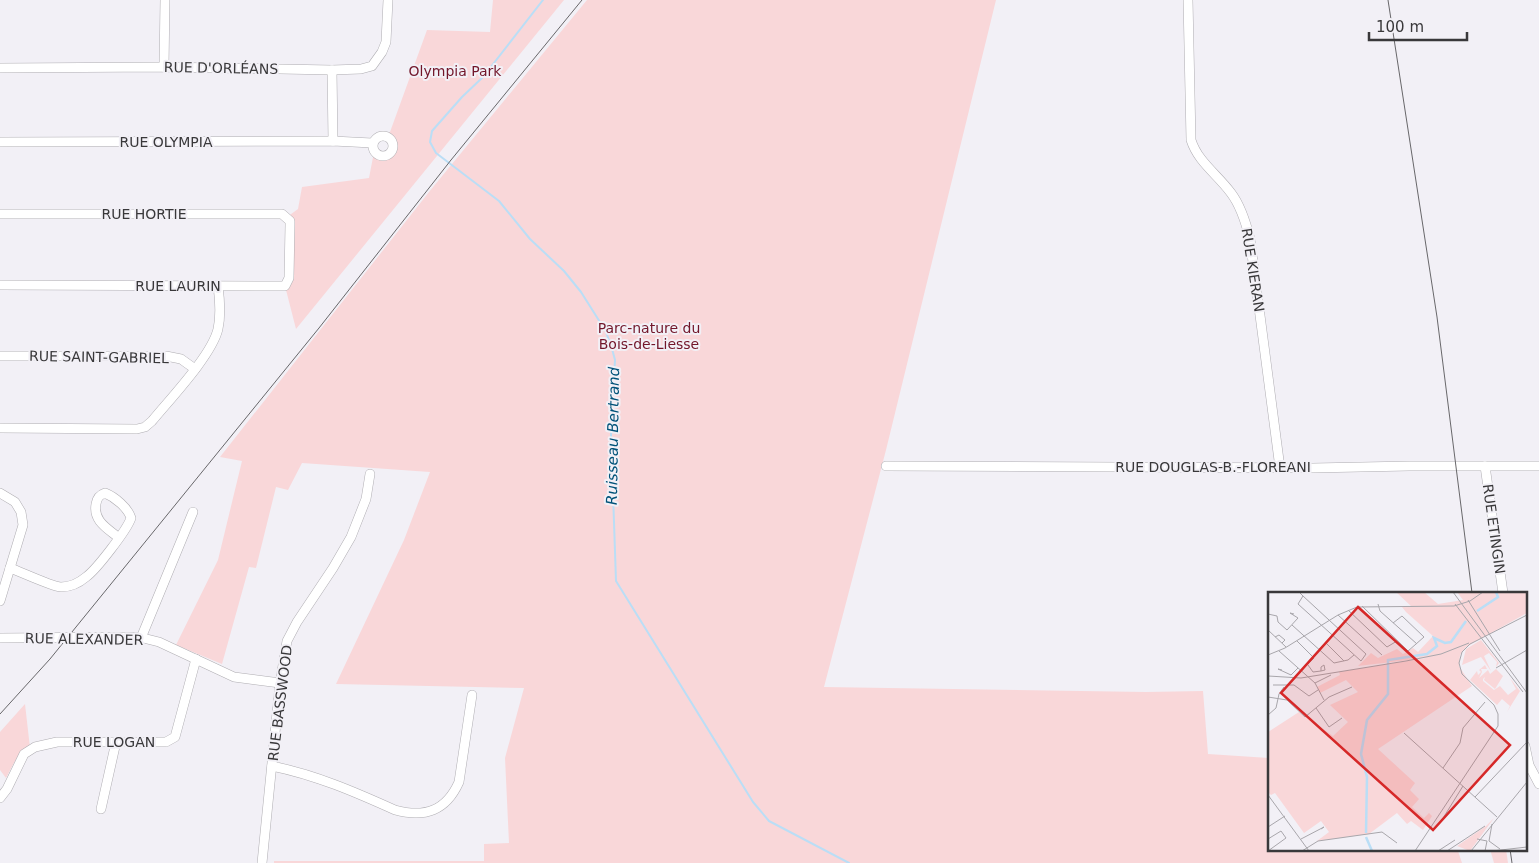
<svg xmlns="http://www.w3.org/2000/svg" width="1539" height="863" viewBox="0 0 1539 863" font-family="'DejaVu Sans',sans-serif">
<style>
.green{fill:#f9d7d9}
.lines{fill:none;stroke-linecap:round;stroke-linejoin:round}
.stream{stroke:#badef6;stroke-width:2}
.minor-casing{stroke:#afadb2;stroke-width:10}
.minor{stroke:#fff;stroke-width:9}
.tram{stroke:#68676a;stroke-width:1}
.labels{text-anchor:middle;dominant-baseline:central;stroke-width:4;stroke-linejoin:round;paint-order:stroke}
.street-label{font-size:14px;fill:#39383a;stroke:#f2f0f6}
.park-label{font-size:14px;fill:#72162a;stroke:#f2f0f6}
.water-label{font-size:15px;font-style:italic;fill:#005279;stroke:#f2f0f6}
.inset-river{fill:none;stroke:#badef6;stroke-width:2.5}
.inset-road{fill:none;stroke:#a8a6ab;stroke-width:1}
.view{fill:#d62828;fill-opacity:0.15;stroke:#d62828;stroke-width:2.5}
.inset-edge{fill:none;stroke:#39383a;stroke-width:2.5}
</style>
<rect width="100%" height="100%" fill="#f2f0f6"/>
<g class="green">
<path d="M493,0H564L296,329L285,286L287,217L298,209L302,187L369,178L374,152C393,169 403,131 378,136L390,132L427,30L490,32Z"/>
<polygon points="587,0 996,0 886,450 824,687 1146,692 1203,691 1208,754 1269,758 1269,849 1476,849 1476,851 1458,851 1462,863 274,863 274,861 484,861 484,844 509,843 505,758 524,688 336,684 404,540 430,472 302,463 288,490 276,487 256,568 249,567 222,664 176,645 218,560 242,461 220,457 429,192"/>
<path d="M25,704L30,748C16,755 13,765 6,778L0,770V732Z"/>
<polygon points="1490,849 1506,849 1508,863 1494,863"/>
</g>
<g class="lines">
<polyline class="stream" points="543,0 483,77 462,97 432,131 430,142 436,153 499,201 530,239 564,271 581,292 605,330 611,345 615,360 609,473 613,493 616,581 753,802 769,821 849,863"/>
<defs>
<g id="minor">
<path d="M1188,0L1191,140C1198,162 1217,174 1231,193C1241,206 1246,223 1250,239L1280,468"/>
<polyline points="164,67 165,0"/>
<polyline points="0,68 164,67 332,70 361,69 372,66 382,52 386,42 388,0"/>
<polyline points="332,70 333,141"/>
<circle cx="383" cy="146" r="10"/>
<polyline points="0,142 333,141 372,143"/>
<polyline points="0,214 282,214 290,221 290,225 289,278 285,286 0,285"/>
<polyline points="0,356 166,356 181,359 195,369"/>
<path d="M0,428L137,429L145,427L152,421C170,399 212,355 218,329C221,315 220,301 218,286"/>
<polyline points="886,466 1313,468 1409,466 1539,466"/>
<polyline points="1485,466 1503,593"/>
<polyline points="0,493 15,502 21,512 23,525 0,601"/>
<path d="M10,568C19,571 53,587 61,587C70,587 79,583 86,577C96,570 127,530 131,518C128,508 115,497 105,493C99,495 97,498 96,504C93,521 107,528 119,538"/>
<polyline points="0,638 126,637 143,638 159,642 234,677 280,683"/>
<polyline points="141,638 193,512"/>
<polyline points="1525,746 1529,765 1539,784"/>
<path d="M272,766C316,775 355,792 395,810C425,818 446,811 459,782L472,695"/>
<polyline points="0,798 7,789 24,754 35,747 57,742 166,742 175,737 196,659"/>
<polyline points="101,809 116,742"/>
<polyline points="262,863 280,683 287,641 297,622 333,568 351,537 366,499 370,474"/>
</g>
</defs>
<use href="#minor" class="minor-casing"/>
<use href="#minor" class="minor"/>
<g class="tram">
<polyline points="1388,0 1437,317 1472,593"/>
<polyline points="0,714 50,659 319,328 451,160 582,0"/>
<polyline points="1510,849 1512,863"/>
</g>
</g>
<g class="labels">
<g class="street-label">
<text transform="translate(221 68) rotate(1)">RUE D'ORLÉANS</text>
<text x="166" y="142">RUE OLYMPIA</text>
<text x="144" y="214">RUE HORTIE</text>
<text transform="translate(1253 270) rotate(81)">RUE KIERAN</text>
<text x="178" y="286">RUE LAURIN</text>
<text transform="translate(99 357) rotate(1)">RUE SAINT-GABRIEL</text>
<text x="1213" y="467">RUE DOUGLAS-B.-FLOREANI</text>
<text transform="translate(1494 529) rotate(82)">RUE ETINGIN</text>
<text transform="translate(84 639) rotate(1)">RUE ALEXANDER</text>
<text transform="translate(280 703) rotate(-83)">RUE BASSWOOD</text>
<text x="114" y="742">RUE LOGAN</text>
</g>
<g class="park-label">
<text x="455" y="71">Olympia Park</text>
<text x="649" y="328">Parc-nature du<tspan x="649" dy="16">Bois-de-Liesse</tspan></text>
</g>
<g class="water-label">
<text transform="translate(613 436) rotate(-89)">Ruisseau Bertrand</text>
</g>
</g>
<g transform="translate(1268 592)">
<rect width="259" height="259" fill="#f2f0f6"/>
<path d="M128,0H156L170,12L195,8L189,0H259V21L198,55L192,63L191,74L204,94L110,157L147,191L142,198L151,207L144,215L156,226L161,221L164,224L155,238L143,229L139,232L129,221L101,242L49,249L61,240L53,229L36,241L7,201L3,203L0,200V140L31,120L65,144L80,130L62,113L90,100L78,88L52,101L49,95L72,83L71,80L158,66L90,74L103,61L110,66L129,57L135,62L145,56L150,60L165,44L138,20L134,15L143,14ZM213,48L231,71L228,75L229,70L221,61L216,64L223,79L213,65L194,73L198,57ZM217,73L219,77H213L214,80L211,86L220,78L222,82L228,77L235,84L227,97L216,88L217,85L215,87V89L226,98L232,94L240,103L248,97L242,86L252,99L239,120L242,114L234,107L229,113L202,88L209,79L210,83L213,80L211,78ZM226,226L202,259L189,254L218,234Z" fill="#f9d7d9"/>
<path class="inset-river" d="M209,19L230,5L228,0M98,241L99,185L93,162L99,128L120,102V68L159,62L169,54L166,46L177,51L183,50L198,29M98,245L104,259"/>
<path class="inset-road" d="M185,0L259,101M32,1L35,4L61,28L98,62L93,69L30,12L35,4M200,8L232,59M202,9L215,0M110,12L112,19L149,52M187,12L255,100M94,14L140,59L156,45L134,24L125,31M80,18L119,55L129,49M0,22L9,24L10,30L19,38L30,26L22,21L26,22M70,23L114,63M24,33L66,71L80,68L86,63M0,38L18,55M7,45L11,43L17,48L14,51M29,49L46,66L33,79M51,57L58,51L76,69M11,59L47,91L56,108M0,63L17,56L70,23L89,15L186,14L202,9M40,73L45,80L53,79M56,73L57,78L53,79V75ZM228,76L259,58M14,78L10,77L23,83L30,76M0,84L33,86L138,69L173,62L201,51M47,91L63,83M5,93H26L41,104L50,98M0,105L19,108L37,125L61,105L84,95M48,116L61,135L74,126M0,123L8,116L11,102L16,95M136,141L229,225M175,176L192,151L195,136L217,110M0,203L41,259M207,205L259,150M172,231L195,194M224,232L221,249L232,257M0,235L17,224M0,247L13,239L18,246L0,259M33,247L56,235L53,237M209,247L219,249L217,259M34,259L50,249L114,240L129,251M147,259L230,134V122L226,113L194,82L191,71L194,60L202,52L259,23M170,259L187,248M179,259L217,234M203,259L259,190M224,259L259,255"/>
<path class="view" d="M90,15L242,153L165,238L13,101Z"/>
<rect width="259" height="259" class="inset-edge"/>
</g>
<path d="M1369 32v8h98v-8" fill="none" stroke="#39383a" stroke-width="2.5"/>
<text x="1376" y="32" font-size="15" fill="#39383a" stroke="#f2f0f6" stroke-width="4" paint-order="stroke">100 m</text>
</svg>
